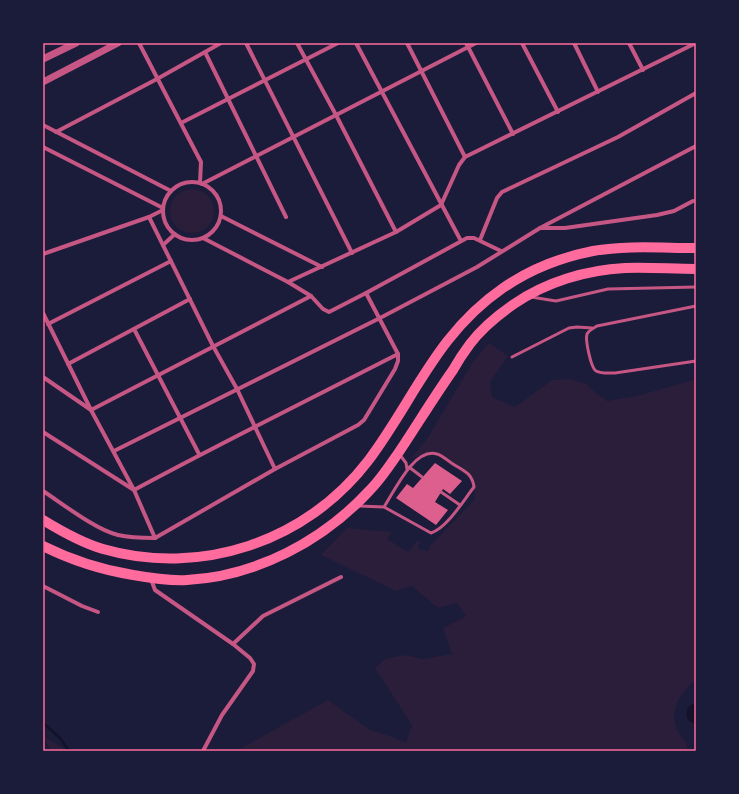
<svg xmlns="http://www.w3.org/2000/svg" width="739" height="794" viewBox="0 0 739 794" font-family="Merriweather,serif">
<style>
.green{fill:#2a1e3b}
.lines{fill:none;stroke-linecap:round;stroke-linejoin:round}
.stream{stroke:#12122b;stroke-width:3}
.river{stroke:#12122b;stroke-width:19}
.building{fill:#dd5f8e}
.service{stroke:#c65784;stroke-width:3}
.minor{stroke:#c65784;stroke-width:4}
.tertiary{stroke:#c65784;stroke-width:7}
.trunk{stroke:#ff6b9d;stroke-width:10}
.neatline{fill:none;stroke:#ff6b9d;stroke-width:1.5}
</style>
<rect width="100%" height="100%" fill="#1b1b3a"/>
<g class="green">
<circle cx="192" cy="211" r="22"/>
<path d="M489,343L508,356L490,382L492,397L515,407L552,380L570,379L586,384L596,393L607,401L637,396L696,379V679C683,691 671,705 675,723C676,726 676,729 678,732C684,741 686,739 688,751H236L328,700L370,730L390,736L406,743L412,725L375,668L385,659L404,655L423,659L452,654L443,628L466,616L457,603L438,608L412,586L396,591L321,555L347,528L392,532L387,539L408,552L417,541H420L418,549L428,551L430,546L475,499L473,480L432,453L411,458L427,439L473,362Z"/>
<polygon points="43,736 67,751 51,751"/>
</g>
<g class="lines">
<polyline class="stream" points="43,723 60,738 69,751"/>
<polyline class="river" points="696,713 696,714"/>
</g>
<polygon class="building" points="435,463 462,481 450,494 443,489 435,502 448,510 436,525 396,498 407,484 413,488"/>
<g class="lines">
<g class="service">
<polyline points="531,297 556,301 608,289 696,287"/>
<path d="M696,306L597,326C594,328 589,330 587,334C585,340 591,368 596,371C602,374 609,373 615,373L696,361"/>
<polyline points="512,357 569,328 577,327 592,328"/>
<polyline points="400,455 406,463 407,469"/>
<polyline points="409,467 422,477"/>
<polyline points="441,492 460,505"/>
<path d="M359,506L384,507L431,533C447,528 463,501 474,487C472,473 464,471 453,464C448,461 442,455 437,454C414,447 394,492 384,507"/>
</g>
<g class="minor">
<polyline points="139,43 201,162 200,183"/>
<polyline points="246,43 352,253"/>
<polyline points="297,43 336,115 396,232"/>
<polyline points="356,43 461,241"/>
<polyline points="407,43 465,157"/>
<polyline points="466,43 513,134"/>
<polyline points="522,43 558,112"/>
<polyline points="574,43 598,92"/>
<polyline points="629,43 643,70"/>
<polyline points="205,52 286,217"/>
<polyline points="181,123 338,43"/>
<polyline points="43,125 171,191"/>
<polyline points="56,132 157,79 221,43"/>
<polyline points="43,147 163,208"/>
<circle cx="192" cy="211" r="29"/>
<polyline points="202,184 476,43"/>
<polyline points="221,216 322,267"/>
<polyline points="149,217 213,346 237,389 275,469"/>
<polyline points="540,228 565,228 657,215 674,211 693,201"/>
<polyline points="203,238 288,282 311,296 323,309 329,312 366,293 467,238 474,238 501,251"/>
<polyline points="480,240 497,198 502,192 618,137 696,93"/>
<polyline points="163,245 175,234"/>
<polyline points="43,254 149,217 163,210"/>
<polyline points="288,282 396,232 441,205 459,165 465,157 696,43"/>
<polyline points="43,313 91,410 134,490 155,538"/>
<polyline points="48,324 171,261"/>
<polyline points="134,329 199,454"/>
<polyline points="68,364 190,299"/>
<polyline points="43,377 91,410 311,296"/>
<path d="M43,432L134,490C221,443 310,399 398,354"/>
<polyline points="114,451 380,318 477,267 540,228 696,146"/>
<path d="M43,491C63,504 96,530 118,535C130,538 143,538 155,538"/>
<polyline points="155,538 275,469 358,425 364,420 395,369 398,361 398,354 366,293"/>
<polyline points="151,579 155,590 233,644 250,658 254,664 253,671 222,715 203,751"/>
<polyline points="43,586 82,606 98,612"/>
<polyline points="233,644 263,616 341,577"/>
</g>
<g class="tertiary">
<polyline points="43,59 76,43"/>
<polyline points="43,82 118,43"/>
</g>
<g class="trunk">
<path d="M43,520C61,531 82,543 103,549C200,577 306,542 368,461C414,400 436,334 503,288C529,270 562,257 593,251C627,245 662,248 696,248"/>
<path d="M43,546C71,560 102,570 133,575C150,578 170,581 187,580C257,576 323,541 370,490C381,479 390,465 399,452C417,425 434,397 453,370C458,361 464,352 470,344C482,328 498,315 514,304C546,282 586,270 625,268C649,267 672,269 696,269"/>
</g>
</g>
<rect width="739" height="794" fill="none" stroke="#1b1b3a" stroke-width="88"/>
<rect x="44" y="44" width="651" height="706" class="neatline"/>
</svg>
